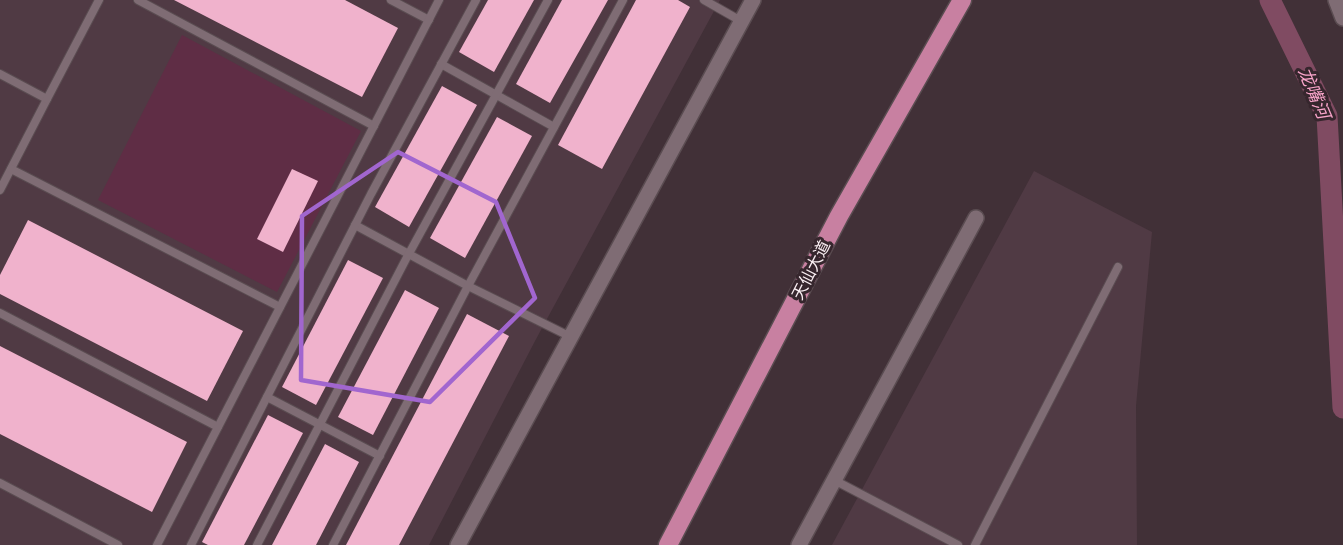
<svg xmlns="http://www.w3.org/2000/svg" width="1343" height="545" viewBox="0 0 1343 545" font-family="Figtree,'Noto Sans SC',sans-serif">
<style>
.built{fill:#503a44}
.green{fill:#5f2d45}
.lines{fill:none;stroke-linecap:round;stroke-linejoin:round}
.canal{stroke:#804b62;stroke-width:21}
.building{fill:#f0b2cc}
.lane-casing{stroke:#5a4c51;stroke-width:10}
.street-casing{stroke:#5a4c51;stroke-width:18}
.primary-casing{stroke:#5a4c51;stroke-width:21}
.lane{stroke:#7f6c74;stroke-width:8}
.street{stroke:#7f6c74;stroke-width:15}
.primary{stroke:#c880a1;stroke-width:18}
.marked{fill:none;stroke:#a166cf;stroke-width:4.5;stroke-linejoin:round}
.labels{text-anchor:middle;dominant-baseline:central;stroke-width:6;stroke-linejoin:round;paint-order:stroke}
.street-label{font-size:16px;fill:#faeff3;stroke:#36262d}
.water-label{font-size:18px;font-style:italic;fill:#f8a4c9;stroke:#36262d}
</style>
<rect width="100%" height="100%" fill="#413037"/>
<g class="built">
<polygon points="0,0 720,0 535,341 429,545 0,545"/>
<polygon points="1034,171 1152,232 1136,406 1137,545 832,545"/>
</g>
<polygon class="green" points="182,35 361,131 277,292 98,200"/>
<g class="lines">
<polyline class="canal" points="1270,0 1327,116 1343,408"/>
</g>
<g class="building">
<polygon points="174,0 345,0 398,28 362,97"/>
<polygon points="488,0 534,0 494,72 459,52"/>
<polygon points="562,0 608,0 550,103 516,84"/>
<polygon points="636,0 678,0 690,7 602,169 558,145"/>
<polygon points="442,86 477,105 409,227 375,207"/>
<polygon points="497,117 532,136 465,258 430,238"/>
<polygon points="292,169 318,181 283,252 257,239"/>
<polygon points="28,220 243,331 207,401 0,294 0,275"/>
<polygon points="348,260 383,278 316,405 282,387"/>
<polygon points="405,290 439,308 373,435 338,417"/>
<polygon points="467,314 509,336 399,545 346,545"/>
<polygon points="0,346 187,442 152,512 0,434"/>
<polygon points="268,415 303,433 244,545 208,545 202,542"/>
<polygon points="325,444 359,462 316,545 272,545"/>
</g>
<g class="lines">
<defs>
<g id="lane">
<polyline points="138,0 374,126"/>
<polyline points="391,0 429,20"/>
<polyline points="704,0 741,21"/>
<polyline points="441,64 554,127"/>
<polyline points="0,74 47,99 0,190"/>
<polyline points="47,99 99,0"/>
<polyline points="11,169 280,307"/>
<polyline points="355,225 468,286 571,337"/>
<polyline points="0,313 218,427"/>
<polyline points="267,397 380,456"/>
<polyline points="834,480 958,545"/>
<polyline points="0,483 118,545"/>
<polyline points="157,545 439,0"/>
<polyline points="191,545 371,194 476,0"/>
<polyline points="257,545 406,259 548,0"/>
<polyline points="333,545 468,286 623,0"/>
<polyline points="975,545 1118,267"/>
</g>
<g id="street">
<polyline points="1336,0 1343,18"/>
<polyline points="458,545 753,0"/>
<polyline points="799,545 976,218"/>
</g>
<polyline id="primary" points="668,545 839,216 962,0"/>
</defs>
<use href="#lane" class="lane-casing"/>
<use href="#street" class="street-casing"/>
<use href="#primary" class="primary-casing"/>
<use href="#lane" class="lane"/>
<use href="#street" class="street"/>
<use href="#primary" class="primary"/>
</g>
<path class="marked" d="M398,152L496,202L535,298L430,402L301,380L302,216Z"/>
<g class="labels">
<g class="street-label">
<text transform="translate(811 270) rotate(-63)">天仙大道</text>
</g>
<g class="water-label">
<text transform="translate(1314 93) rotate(67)">龙嘴河</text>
</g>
</g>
</svg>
